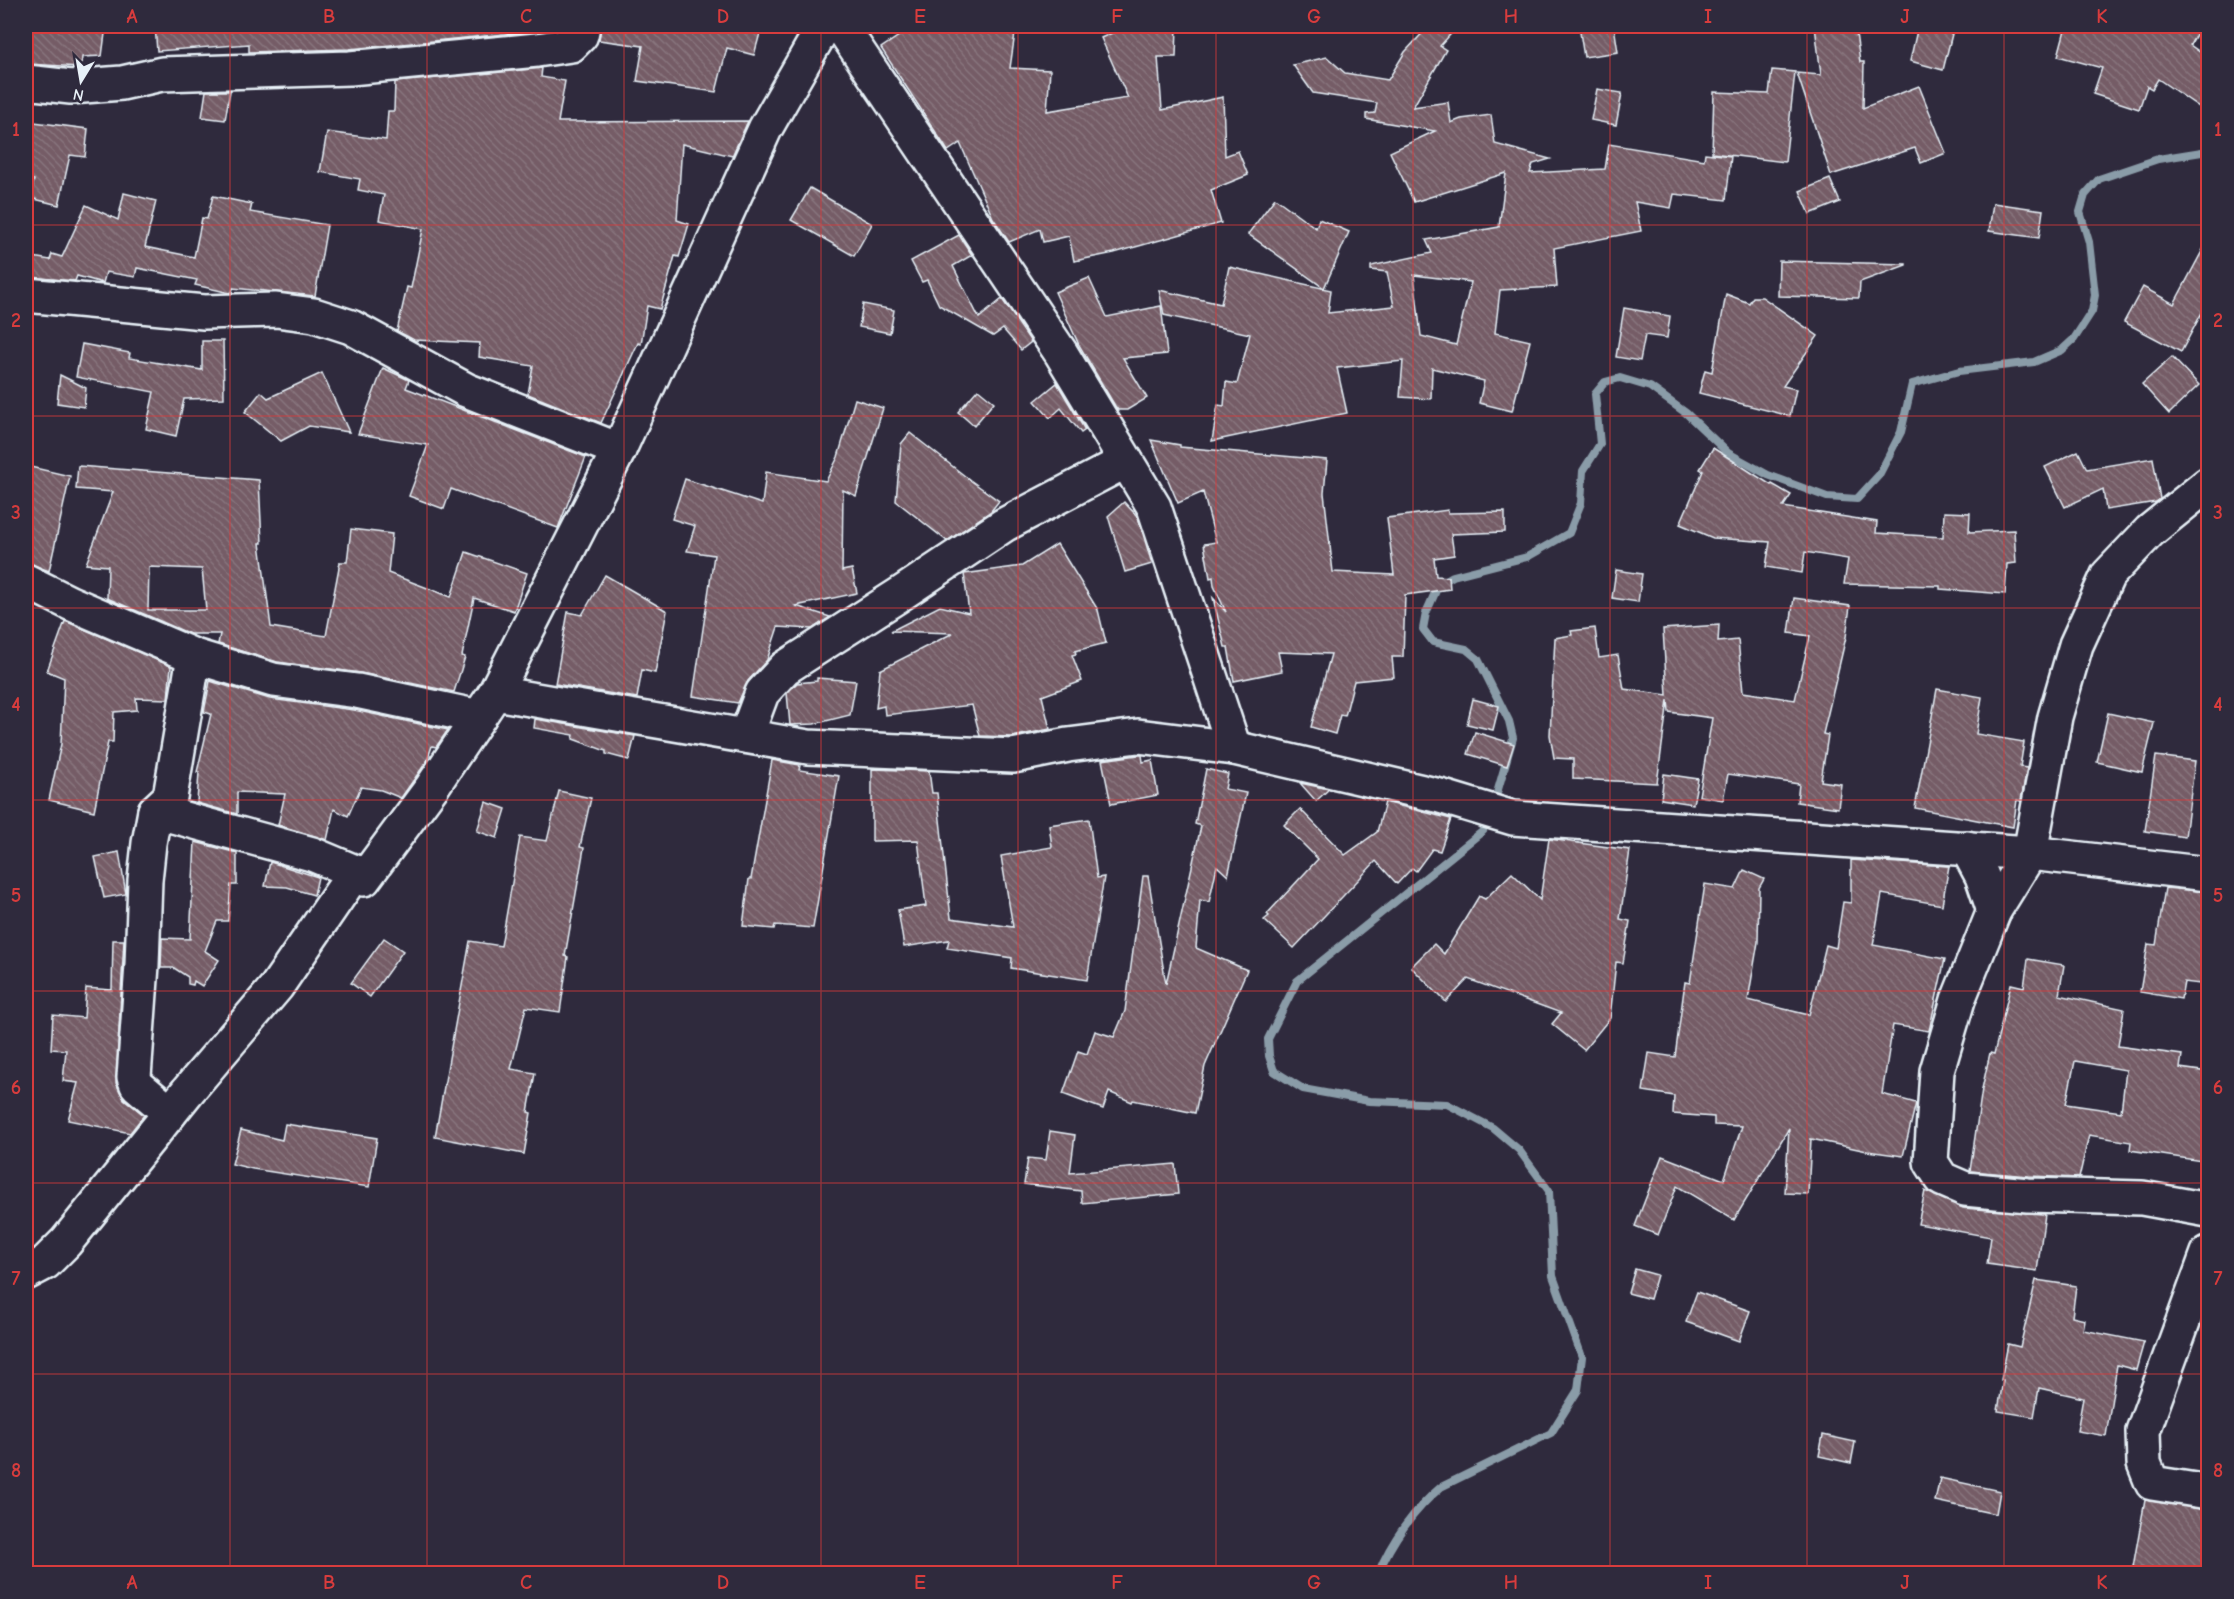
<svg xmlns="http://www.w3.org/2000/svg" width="2234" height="1599" viewBox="0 0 2234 1599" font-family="'Comic Neue',sans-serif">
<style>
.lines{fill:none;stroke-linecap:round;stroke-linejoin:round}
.stream{stroke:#8a9ca8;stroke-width:8}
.building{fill:url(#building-back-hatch);stroke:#e8f1f8;stroke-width:1.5;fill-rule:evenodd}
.minor-casing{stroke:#e8f1f8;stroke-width:38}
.minor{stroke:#2f2a3d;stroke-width:33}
.grid{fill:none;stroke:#d83c3d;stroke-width:1.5;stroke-opacity:0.55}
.neatline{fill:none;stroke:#d83c3d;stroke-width:2}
.grid-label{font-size:20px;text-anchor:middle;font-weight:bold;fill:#d83c3d}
</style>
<defs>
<pattern id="building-back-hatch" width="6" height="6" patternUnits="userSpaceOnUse" patternTransform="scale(1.5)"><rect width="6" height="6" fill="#745c66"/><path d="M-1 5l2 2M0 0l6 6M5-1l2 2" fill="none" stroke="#88747d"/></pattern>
</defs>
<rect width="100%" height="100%" fill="#2f2a3d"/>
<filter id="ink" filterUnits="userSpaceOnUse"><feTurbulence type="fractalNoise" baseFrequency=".0167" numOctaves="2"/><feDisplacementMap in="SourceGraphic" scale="12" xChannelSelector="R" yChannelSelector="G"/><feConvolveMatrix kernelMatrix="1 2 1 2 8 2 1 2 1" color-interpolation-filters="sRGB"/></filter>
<g filter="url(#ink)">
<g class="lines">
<g class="stream">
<polyline points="1497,793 1513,738 1509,721 1478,659 1466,649 1433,642 1423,629 1426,613 1439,584 1453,576 1527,557 1569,533 1581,503 1583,471 1600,444 1595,394 1605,382 1620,378 1650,387 1686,413 1728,453 1768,475 1827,497 1857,499 1879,475 1901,432 1912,384 1959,371 2034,362 2062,350 2074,339 2092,311 2095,295 2089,242 2080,212 2085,195 2099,179 2158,159 2208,151"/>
<path d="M1378,1574C1391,1541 1414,1510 1441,1487L1551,1433L1578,1390L1582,1357L1553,1276L1549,1191L1519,1150L1493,1128L1447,1104L1369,1101L1303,1089L1274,1071L1269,1056L1268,1039L1297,981L1483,831"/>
</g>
</g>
<g class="building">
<polygon points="26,26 106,26 102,56 82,57 81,67 26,64"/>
<polygon points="155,26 527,26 528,32 349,49 249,52 249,44 157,51"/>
<polygon points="601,26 762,26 754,55 727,48 716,92 637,81 643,46 599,40"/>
<polygon points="914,26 1016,26 1010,68 1050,70 1047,111 1128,98 1101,38 1128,26 1177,26 1176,57 1158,57 1162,110 1223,97 1225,156 1238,151 1248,175 1211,190 1221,223 1114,253 1074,261 1069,236 1043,242 1040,229 1009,242 993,218 960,143 948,151 881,48"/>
<path d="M1429,26H1458L1440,46L1446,50L1413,107L1448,102L1451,123L1461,119L1491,115L1495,144L1550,159L1533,164L1530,173L1605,169L1609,144L1704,160L1705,153L1731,156L1726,200L1674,194L1671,208L1635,202L1641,231L1554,248L1557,287L1500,290L1495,333L1530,341L1512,411L1479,403L1484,381L1432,368L1431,399L1400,397L1403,361L1337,368L1347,413L1212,441L1218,405L1224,406L1226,382L1237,384L1250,334L1164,315L1159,290L1221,304L1229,267L1331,290L1328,313L1394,306L1387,272L1371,270V266L1432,253L1426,240L1499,227L1506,173L1414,202L1390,152L1435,131L1366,119V114L1375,113L1377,103L1313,93L1293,65L1327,57L1345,73L1388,80L1405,52ZM1414,275L1471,282L1456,345L1421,336Z"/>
<polygon points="1579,26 1614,26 1618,52 1584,57"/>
<polygon points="1815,26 1855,26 1860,62 1864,62 1863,108 1919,86 1946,153 1921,163 1915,148 1831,175 1797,73 1821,75"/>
<polygon points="1918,26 1952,34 1943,70 1910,61"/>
<polygon points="2066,26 2201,26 2190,45 2208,58 2208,113 2158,79 2152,89 2147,86 2139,109 2093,94 2102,68 2058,56"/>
<polygon points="542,68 541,77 565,81 558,122 748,121 732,156 682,144 677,220 689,224 679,257 675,256 660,309 647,306 641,344 638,343 601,423 528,394 533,366 479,357 480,343 414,340 397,331 407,287 411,288 423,229 379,220 384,195 358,190 360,179 320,172 327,132 386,140 388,111 394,111 395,82"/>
<polygon points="1772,70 1795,72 1785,162 1712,153 1714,92 1769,94"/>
<polygon points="1597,89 1622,93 1616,125 1591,120"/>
<polygon points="206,91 230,91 225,120 202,117"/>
<polygon points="26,121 88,129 85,157 70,155 59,205 30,198 34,180 26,178"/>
<polygon points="1830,179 1840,202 1810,214 1800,191"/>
<polygon points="810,188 872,224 854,256 791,220"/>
<polygon points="124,193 156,201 145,247 194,257 202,218 207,219 213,196 252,204 250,212 327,225 315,296 233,288 232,292 230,293 195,285 197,280 137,268 135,277 106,272 103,283 77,276 75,281 26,277 26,256 50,260 52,254 62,257 86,205 118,220"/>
<polygon points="1275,198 1316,228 1319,219 1349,232 1324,288 1248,234"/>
<polygon points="1993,203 2043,210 2039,238 1989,231"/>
<polygon points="959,235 972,255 953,266 979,318 1002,299 1031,342 1021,350 1003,329 993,336 939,305 927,280 922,282 911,261"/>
<polygon points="2208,240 2208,301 2181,352 2124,322 2143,287 2174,304"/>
<polygon points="1779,261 1906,264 1906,265 1860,282 1859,298 1778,296"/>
<polygon points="1089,278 1107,317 1161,306 1167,354 1123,358 1147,398 1127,410 1118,410 1115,406 1079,345 1055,292"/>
<polygon points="1726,294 1749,303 1753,297 1762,297 1818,336 1783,386 1796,389 1790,416 1699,393 1705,370 1712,372"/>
<polygon points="863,304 894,310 890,333 859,327"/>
<polygon points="1624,308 1670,316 1667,338 1645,335 1640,361 1616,357"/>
<polygon points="202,341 223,341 224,398 184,399 176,436 146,429 154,392 76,377 82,344 130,353 129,358 202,370"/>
<polygon points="2172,357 2199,385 2169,414 2142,384"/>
<polygon points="383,368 409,380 406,388 586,457 558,528 451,489 444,509 409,496 428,445 358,434"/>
<polygon points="322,373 349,432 309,426 281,441 245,412 261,392 268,398"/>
<polygon points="60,375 86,388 84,407 57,403"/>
<polygon points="1057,383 1085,430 1081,433 1061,408 1050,418 1035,401"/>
<polygon points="978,389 994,402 974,426 958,412"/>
<polygon points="855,399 883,408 856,496 843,490 842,571 852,569 857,593 796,606 830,617 812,629 778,627 767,660 748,681 738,703 693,696 714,555 687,551 695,526 672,519 685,479 762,504 766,472 826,481 838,457"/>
<polygon points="910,433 970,480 999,501 991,511 947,541 896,501 901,444"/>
<polygon points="1151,440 1180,445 1180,447 1327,460 1324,493 1333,572 1394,575 1387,518 1448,510 1448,513 1505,512 1505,532 1451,534 1454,555 1434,558 1436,576 1449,577 1450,589 1405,595 1403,657 1392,657 1394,677 1354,681 1345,716 1340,715 1335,734 1311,727 1331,654 1278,652 1282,671 1234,681 1228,647 1225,647 1213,598 1226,612 1214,586 1213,577 1210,578 1204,544 1216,542 1203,492 1178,503"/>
<polygon points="1713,448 1771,485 1772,484 1791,495 1783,507 1877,522 1876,533 1943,537 1944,512 1970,513 1969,532 2014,530 2016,563 2007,564 2005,594 1940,589 1940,586 1844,584 1848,559 1805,552 1802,573 1766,567 1770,542 1713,538 1680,524 1703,471 1700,469"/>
<polygon points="2078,451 2087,469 2153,458 2160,499 2156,502 2106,510 2103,489 2065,507 2045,467"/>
<polygon points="26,466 70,476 49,571 26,562"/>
<path d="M78,466L259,480L262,543H260L271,627L326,636L340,562H347L351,529L392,534L388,573L451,597L466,552L527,573L514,611L474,598L462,656L465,657L454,692L361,673L277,662L218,644L220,634H190L107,598L108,566L86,564L113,492L76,489ZM149,567L202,569L206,610H148Z"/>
<polygon points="1124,502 1138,517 1152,564 1125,572 1108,516"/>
<polygon points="1057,544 1098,610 1106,643 1075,651 1076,654 1072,655 1082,681 1042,696 1050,729 1012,737 980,736 972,705 885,715 884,706 876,708 880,670 953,633 891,631 940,606 969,613 964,574 1022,566"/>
<polygon points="1616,570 1642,574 1638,602 1612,598"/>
<polygon points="605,575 667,611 655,673 642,670 637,698 555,684 568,612 582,615"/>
<polygon points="1794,598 1850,606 1846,637 1823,734 1828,735 1821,781 1841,784 1838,808 1797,802 1799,784 1728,774 1723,800 1699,796 1712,718 1669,712 1668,700 1657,783 1573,779 1573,759 1554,758 1550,735 1555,638 1572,635 1571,631 1595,628 1599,658 1618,655 1624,689 1667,695 1663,629 1719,625 1718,642 1738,640 1743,692 1795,700 1810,636 1789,633"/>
<polygon points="65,621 171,666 168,699 136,698 137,710 114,712 113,742 108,742 94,811 49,800 61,744 64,678 47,671"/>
<polygon points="817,678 856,681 850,715 814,724 790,725 787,693 797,683 817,681"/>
<polygon points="210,681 270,699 354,710 448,730 436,747 432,746 427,761 401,798 381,790 361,787 348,816 334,809 327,840 278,825 285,794 237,792 237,814 197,803 199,772 197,772 211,714 204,712"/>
<polygon points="1937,689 1982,697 1976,734 2024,742 2020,767 2027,768 2021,801 2017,800 2013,827 1915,808"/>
<polygon points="1473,699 1499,706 1493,730 1467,724"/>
<polygon points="2108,713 2154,723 2142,772 2097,762"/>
<polygon points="535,719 635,736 629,760 606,754 606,751 573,739 574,735 534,728"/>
<polygon points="1475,732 1514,744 1507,766 1468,754"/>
<polygon points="1138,755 1142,755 1143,762 1152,760 1158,795 1111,804 1102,760"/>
<polygon points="2156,756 2195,761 2185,837 2145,831"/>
<polygon points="772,760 800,765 799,770 839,776 813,928 775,925 774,929 743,926 749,879 751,879"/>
<polygon points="872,769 929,771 932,793 937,793 951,918 1013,927 1001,856 1052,847 1049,825 1089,819 1097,878 1104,877 1087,980 1011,968 1012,958 947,948 949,940 904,947 898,910 926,906 918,840 872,841"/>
<polygon points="1206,769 1228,774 1225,789 1246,793 1228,876 1217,866 1209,902 1200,900 1196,948 1247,970 1205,1066 1195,1113 1133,1100 1132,1102 1109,1092 1103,1109 1063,1094 1078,1051 1087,1054 1095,1031 1114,1037 1125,1011 1143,876 1148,876 1166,984 1201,826 1195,824"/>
<polygon points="1664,774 1698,779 1693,804 1661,799"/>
<polygon points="1300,783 1329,789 1316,801"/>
<polygon points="559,791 591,798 580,847 584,848 565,956 568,957 560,1012 526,1007 511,1069 535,1073 528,1112 531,1113 524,1154 435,1137 470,941 501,946 520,837 547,841"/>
<polygon points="486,802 506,809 497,838 477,831"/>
<polygon points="1385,802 1451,819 1440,851 1432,849 1416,871 1412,868 1397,884 1376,861 1294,948 1264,920 1269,916 1267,914 1318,859 1284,825 1300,809 1345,855 1377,832"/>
<polygon points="1549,839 1630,850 1620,919 1630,921 1623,963 1616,962 1610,1018 1584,1050 1552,1024 1561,1013 1468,979 1446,1002 1411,967 1434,944 1444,954 1479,896 1485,899 1512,873 1540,900"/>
<polygon points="195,842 237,853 237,885 231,885 228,921 217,921 205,951 219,960 202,986 194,981 193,985 188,984 188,977 174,968 161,968 162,938 190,939"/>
<polygon points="119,852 126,894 104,898 95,857"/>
<polygon points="1851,860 1949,866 1942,905 1882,894 1873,945 1945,959 1929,1031 1893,1025 1882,1094 1916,1103 1903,1156 1867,1151 1811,1139 1808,1194 1785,1193 1789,1128 1734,1220 1677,1186 1658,1235 1635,1226 1662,1156 1724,1180 1742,1126 1714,1125 1714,1117 1673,1114 1674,1096 1643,1091 1649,1053 1675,1057 1685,982 1690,983 1705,884 1735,889 1744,870 1764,879 1759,888 1758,942 1748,1000 1809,1015 1826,945 1836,948 1843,902 1851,903"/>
<polygon points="270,862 318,877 314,895 287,887 265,886"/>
<polygon points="2165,888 2208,892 2208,985 2184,982 2181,999 2140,992 2148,944 2156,945"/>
<polygon points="384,938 403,951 370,997 351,983"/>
<polygon points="113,940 124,940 116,1083 124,1099 144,1115 130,1133 68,1120 78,1083 63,1081 66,1050 51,1049 53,1015 84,1018 86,988 112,990"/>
<path d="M2028,959L2064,965L2059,995L2124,1009L2118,1046L2182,1055L2180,1068L2208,1072V1162L2130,1150L2131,1142L2089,1135L2079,1178L2029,1176L1970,1171L1982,1089L1990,1053L1994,1054L2011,984L2024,987ZM2075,1061L2126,1070L2121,1112L2066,1104Z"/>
<polygon points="285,1124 377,1138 369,1187 253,1169 232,1164 241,1130 282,1140"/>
<polygon points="1050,1131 1075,1135 1070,1173 1175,1164 1178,1194 1082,1203 1081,1191 1024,1184 1028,1158 1046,1160"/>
<polygon points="1925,1191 1963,1208 2045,1214 2037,1271 1987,1264 1991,1237 1918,1224"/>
<polygon points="1635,1269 1657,1275 1650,1299 1628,1293"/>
<polygon points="2036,1280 2076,1286 2072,1317 2085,1320 2083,1330 2144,1342 2136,1370 2117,1365 2106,1436 2077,1431 2083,1398 2039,1388 2034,1417 1998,1411 2003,1380 2001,1380 2008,1344 2020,1347"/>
<polygon points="1697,1292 1750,1311 1739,1341 1686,1322"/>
<polygon points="1823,1435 1855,1442 1851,1463 1819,1456"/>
<polygon points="1940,1478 2000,1491 1996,1514 1935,1501"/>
<polygon points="2145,1500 2208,1510 2208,1574 2175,1574 2133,1567"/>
</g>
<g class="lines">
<defs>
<g id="minor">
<polyline points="841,26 1061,353 1154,507 1234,748"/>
<polyline points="26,82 71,87 122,83 162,74 350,68 537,50 571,45 581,35 583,26"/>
<polyline points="26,295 204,312 276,310 314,315 351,327 466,390 619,450"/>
<polyline points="2208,484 2150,531 2108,575 2076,645 2055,717 2030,853 1994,911 1958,1000 1937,1071 1931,1162 1942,1179 1965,1189 2028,1195 2142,1198 2208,1210"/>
<polyline points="26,581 70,603 194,656 273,680 357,691 479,717"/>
<polyline points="495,693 808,747 1013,756 1068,745 1138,736 1234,748 1440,796 1513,818 2030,853 2208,874"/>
<polyline points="746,736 762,693 785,668 899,595 1004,525 1126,461"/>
<polyline points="155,811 312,854 355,872"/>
<polyline points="1967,848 1982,876 1994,911"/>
<polyline points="170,1113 137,1085 134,1077 142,965 145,880 149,843 155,811 170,797 194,656"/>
<polyline points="2208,1253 2143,1431 2144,1463 2152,1483 2208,1492"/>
<polyline points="26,1273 45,1263 66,1242 187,1092 277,986 355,872 364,879 432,787 495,693 619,450 765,129 824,26"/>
</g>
</defs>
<use href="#minor" class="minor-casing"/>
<use href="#minor" class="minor"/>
</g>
</g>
<path class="grid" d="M230,26V1574M427,26V1574M624,26V1574M821,26V1574M1018,26V1574M1216,26V1574M1413,26V1574M1610,26V1574M1807,26V1574M2004,26V1574M26,225H2208M26,416H2208M26,608H2208M26,800H2208M26,991H2208M26,1183H2208M26,1374H2208"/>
<rect width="2234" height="1599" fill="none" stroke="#2f2a3d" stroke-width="66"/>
<g transform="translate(81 81) rotate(191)" stroke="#2f2a3d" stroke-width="4.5" paint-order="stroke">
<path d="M0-4.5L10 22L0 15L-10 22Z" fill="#e8f1f8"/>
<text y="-9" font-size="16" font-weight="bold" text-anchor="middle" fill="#e8f1f8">N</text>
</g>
<rect x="33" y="33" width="2168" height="1533" class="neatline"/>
<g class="grid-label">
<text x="132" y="23">A</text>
<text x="329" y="23">B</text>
<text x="526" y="23">C</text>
<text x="723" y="23">D</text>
<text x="920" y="23">E</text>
<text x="1117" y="23">F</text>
<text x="1314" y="23">G</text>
<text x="1511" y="23">H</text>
<text x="1708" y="23">I</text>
<text x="1905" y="23">J</text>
<text x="2102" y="23">K</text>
<text x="16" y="136">1</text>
<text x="2218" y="136">1</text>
<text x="16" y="327">2</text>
<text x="2218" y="327">2</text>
<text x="16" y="519">3</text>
<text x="2218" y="519">3</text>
<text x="16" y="711">4</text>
<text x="2218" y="711">4</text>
<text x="16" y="902">5</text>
<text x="2218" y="902">5</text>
<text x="16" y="1094">6</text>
<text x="2218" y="1094">6</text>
<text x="16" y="1285">7</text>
<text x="2218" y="1285">7</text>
<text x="16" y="1477">8</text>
<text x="2218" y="1477">8</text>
<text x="132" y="1589">A</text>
<text x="329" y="1589">B</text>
<text x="526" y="1589">C</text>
<text x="723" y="1589">D</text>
<text x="920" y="1589">E</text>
<text x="1117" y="1589">F</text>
<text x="1314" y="1589">G</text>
<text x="1511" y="1589">H</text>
<text x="1708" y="1589">I</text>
<text x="1905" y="1589">J</text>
<text x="2102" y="1589">K</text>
</g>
</svg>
